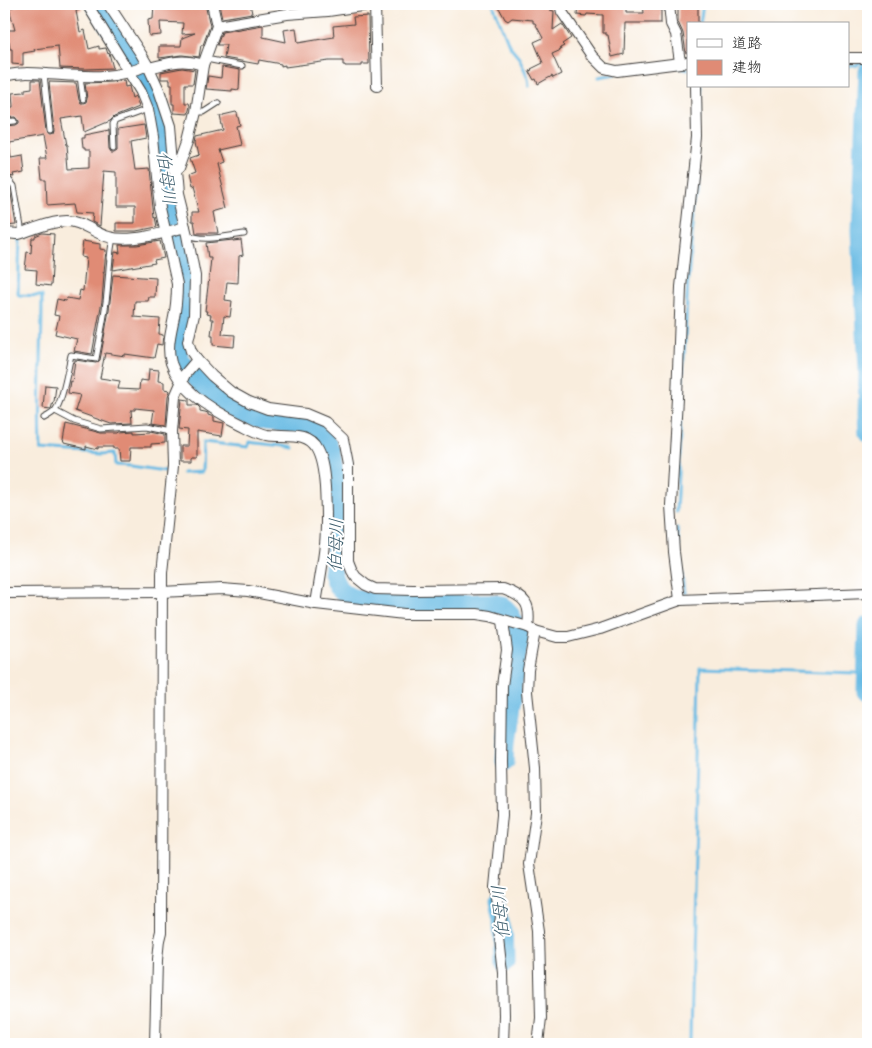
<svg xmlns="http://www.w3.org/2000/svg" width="872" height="1048" viewBox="0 0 872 1048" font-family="'Architects Daughter','Klee One',sans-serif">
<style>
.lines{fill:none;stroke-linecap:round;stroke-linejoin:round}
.stream{stroke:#69bbe4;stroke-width:3}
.river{stroke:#69bbe4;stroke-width:19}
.building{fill:#e08b75}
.service-casing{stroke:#3d3b39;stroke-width:7}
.minor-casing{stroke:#3d3b39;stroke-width:12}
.service{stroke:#fff;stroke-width:5}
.minor{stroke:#fff;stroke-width:10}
.labels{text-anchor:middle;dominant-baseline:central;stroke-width:4;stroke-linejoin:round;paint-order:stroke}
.water-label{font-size:18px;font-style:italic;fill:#3b5c6c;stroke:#fff}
</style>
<rect width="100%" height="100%" fill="#fff"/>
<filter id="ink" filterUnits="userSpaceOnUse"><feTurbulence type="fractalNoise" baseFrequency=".02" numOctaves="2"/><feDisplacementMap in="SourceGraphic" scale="10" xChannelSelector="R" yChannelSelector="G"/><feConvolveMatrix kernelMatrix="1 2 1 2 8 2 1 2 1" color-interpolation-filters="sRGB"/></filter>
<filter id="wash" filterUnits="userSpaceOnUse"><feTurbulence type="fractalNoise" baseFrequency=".0096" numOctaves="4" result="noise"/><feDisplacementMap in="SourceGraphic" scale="20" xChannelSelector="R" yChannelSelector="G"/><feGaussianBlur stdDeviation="1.12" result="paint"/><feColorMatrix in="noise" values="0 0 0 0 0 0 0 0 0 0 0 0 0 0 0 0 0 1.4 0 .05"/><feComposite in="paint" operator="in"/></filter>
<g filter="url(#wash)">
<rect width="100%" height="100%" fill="#f9eddd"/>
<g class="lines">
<g class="stream">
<polyline points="493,4 509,45 519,57 528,78 529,86"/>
<polyline points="700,24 703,4"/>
<polyline points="848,66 856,66 861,62"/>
<polyline points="679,67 688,69"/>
<polyline points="599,77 616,74"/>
<polyline points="701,86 701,118"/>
<path d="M17,238L20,239L18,294L19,295L42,296C42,348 39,399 41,450L102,454L115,453L116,465L131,466L164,471"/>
<path d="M182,473L202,472L203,442L248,447L250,442C265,445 279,444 293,448"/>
<polyline points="676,512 688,280 697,182"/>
<polyline points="677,528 684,593"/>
<path d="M690,1044C692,919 698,793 700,668L856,673"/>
</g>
<g class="river">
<path d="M95,4L130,58L158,110L170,212L182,254L187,282L186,305L177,343L178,352L181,360L185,366L201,384L219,402L240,413L255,418L266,421L307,425L317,430L324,437L331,451L336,483L338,519L332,573C335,583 338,590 347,595C366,606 432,605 457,604C470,604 494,599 505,608C512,614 517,627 520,635L505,743L504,762"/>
<polyline points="868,71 861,230 868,371 867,415 868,433"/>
<polyline points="868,626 866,691 868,692"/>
<polyline points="500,899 504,919 505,963"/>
</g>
</g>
<g id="blocks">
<g class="building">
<polygon points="23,4 80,4 82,9 76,11 80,32 85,30 89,49 99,46 99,49 106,48 108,54 109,53 113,68 85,69 60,68 58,46 34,49 35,51 23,53 23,65 12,64 12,49 10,49 9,41 4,41 4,30 15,30 9,8"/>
<polygon points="154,4 205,4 210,26 203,45 201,45 199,57 182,55 159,58 159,46 181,46 182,38 195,33 182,34 183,23 160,22 161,35 149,36 148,20 153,19"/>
<polygon points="219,4 250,4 252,13 222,18"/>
<polygon points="497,4 551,4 550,10 554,11 553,30 562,24 571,38 562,44 564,46 560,48 561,50 552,54 561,74 553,78 552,76 538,84 536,79 534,80 529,71 532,70 531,69 543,63 534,42 543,38 535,23 533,23 533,20 512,18 508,21 505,19"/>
<polygon points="578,4 626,4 626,13 644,13 643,4 661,4 661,23 625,23 624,54 612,57 608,35 606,35 606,33 603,33 603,15 587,14 586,16 577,15"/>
<polygon points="678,4 698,4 698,24 688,24 688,52 686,53 683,33 678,22"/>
<polygon points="368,16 369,64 362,64 362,66 345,66 345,65 343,65 343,61 329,61 285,67 285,65 281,66 281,64 259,60 258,64 224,58 226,45 217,45 222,32 263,25 263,37 286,42 284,30 296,28 298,43 334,37 333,26 354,24 353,17"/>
<polygon points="222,67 240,70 239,90 232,89 232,91 206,89 208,76 221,78"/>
<polygon points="182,68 195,70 193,84 185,84 185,103 189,103 190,106 188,114 174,113 174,104 172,104 172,84 170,84 170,79 161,79 161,72"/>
<polygon points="32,80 40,80 46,131 47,134 50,135 53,134 54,131 49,82 76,83 79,100 81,103 83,103 86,102 87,99 85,83 111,82 124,80 125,87 129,86 132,98 135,96 139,107 114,117 110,121 84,132 82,116 61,119 66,145 67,145 69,169 89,168 89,151 84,151 84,149 82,149 81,138 84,138 84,135 109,130 110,148 112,151 115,151 118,149 118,129 144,125 146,138 131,141 135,170 149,169 154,218 155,217 157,227 136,231 116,231 116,223 135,223 135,207 116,207 116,172 104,171 100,226 92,222 93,213 77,212 75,203 47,205 46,179 42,179 40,158 47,158 43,136 9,142 11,158 22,156 24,172 13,174 14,177 9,176 5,178 5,182 10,188 16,225 6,226 6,223 4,224 4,126 16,125 19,123 19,121 16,117 4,118 4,108 13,107 12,93 25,92 25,89 32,88"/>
<polygon points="236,112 237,113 240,125 236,126 240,145 218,150 222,162 217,164 228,208 214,212 218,233 196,233 194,221 192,221 192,212 199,212 192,188 190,189 187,176 195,173 190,158 199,155 196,141 197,136 223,130 220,116 223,116 223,115"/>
<polygon points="42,233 54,234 51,286 36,284 37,270 25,269 27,252 31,253 32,238 35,238 35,236"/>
<polygon points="233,240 233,241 241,240 243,255 239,256 238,283 227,282 225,300 232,301 230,317 224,316 222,334 235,335 234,347 213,345 213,335 211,335 213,319 210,319 211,315 206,314 207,311 205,311 209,278 211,258 208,258 206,243"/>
<polygon points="83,241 100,244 100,249 106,250 104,272 103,272 104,274 102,301 92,354 74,351 77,339 55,334 59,316 54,315 57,299 66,301 67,298 78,300 80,290 83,291 86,258 81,257"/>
<polygon points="160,241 164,258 154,260 155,263 113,270 115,252 120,253 119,245 137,245"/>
<polygon points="113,275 156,278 155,297 149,297 148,301 135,301 134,317 160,319 159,334 163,335 162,345 157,344 154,358 125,354 125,356 105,353 100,378 120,381 118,389 139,390 140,380 148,381 149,369 159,370 158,381 164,382 164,389 169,390 170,391 168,396 166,425 152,423 154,410 135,408 135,410 131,410 132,423 111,424 75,411 80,395 68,393 70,381 72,382 75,360 96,363 100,360 109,310"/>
<polygon points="45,385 56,386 54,402 53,402 51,409 43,408"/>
<polygon points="182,399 189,400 189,405 197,405 200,408 200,411 205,412 208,413 208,415 214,417 214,421 224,423 222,436 197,432 197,457 191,457 191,461 180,461 180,446 187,446 188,430 179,429"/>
<polygon points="66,424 101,433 119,433 120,432 134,431 134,433 151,432 151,431 165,434 165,443 151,444 151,447 131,447 130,461 120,461 119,449 114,449 114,447 98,447 98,449 86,446 86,449 64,444 64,443 63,442"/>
</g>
</g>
</g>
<g filter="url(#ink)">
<use href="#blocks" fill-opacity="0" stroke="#3d3b39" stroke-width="1"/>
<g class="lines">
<defs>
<g id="service">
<polyline points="5,58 5,76"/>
<polyline points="206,59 242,66"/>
<polyline points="44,74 50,131"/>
<polyline points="80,76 83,99"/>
<polyline points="196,112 204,112 218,103"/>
<polyline points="4,122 15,121"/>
<polyline points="114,147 113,124 115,121 148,109"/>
<polyline points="9,180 14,186 22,233"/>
<path d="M188,235C205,242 226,236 244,234"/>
<polyline points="55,411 74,421 101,429 147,426 172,431"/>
<path d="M44,418C48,416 54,413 56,409C63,400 68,368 71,355L96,359C100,337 105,315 107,293C109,274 109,256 113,238"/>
</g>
<g id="minor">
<path d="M87,4L141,92L148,109L153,137L160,207L177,284C177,297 176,309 173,322C170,336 167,349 171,363C180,391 216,412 241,424C249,428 257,433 266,435C283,438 308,431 317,450C323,461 324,475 325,487C326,506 327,525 325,544C323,564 319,584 316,604"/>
<path d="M108,4L141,54L149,68L159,90L171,126L177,195L187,235L195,276L194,315L188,341L191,351L197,360L212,376L231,392L249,402L268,409L306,414L325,422L343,439L348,465V561L352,571L356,577L366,585L375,589L413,590L503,589C526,597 531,604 528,627"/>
<polyline points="375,4 377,86"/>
<polyline points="560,4 562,12 592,56 604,68 617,71 688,62"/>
<polyline points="669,4 671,24 676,34 680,62"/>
<polyline points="217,26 287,14 328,11 375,4"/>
<polyline points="848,58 868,58"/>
<path d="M149,68C169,63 182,58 203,65"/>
<path d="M4,76C18,72 32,73 47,74C80,76 116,81 147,65"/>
<polyline points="174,171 179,168 189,140 196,112 203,65 217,26 212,4"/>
<path d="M4,233C9,233 14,234 19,234C23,233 27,231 30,230C42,226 54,221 67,221C83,221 95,234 109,237C130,243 164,233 185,227"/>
<polyline points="4,593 161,592 222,589 248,591 316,604 404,614 477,614 490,616 528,627 535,631 557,637 568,637 600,629 680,600 868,593"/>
<polyline points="680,600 674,552 671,505 677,398 681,287 697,138 696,86"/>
<polyline points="535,631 528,670 527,692 535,768 536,813 529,864 539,931 541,1018 538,1044"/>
<polyline points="155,1044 157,960 159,940 161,932 162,573 173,466 172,431 175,397 185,374 197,360"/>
<polyline points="503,1044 504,1015 503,973 498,929 500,917 495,887 502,815 501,762 502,686 507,650 503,621"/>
</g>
</defs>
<use href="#service" class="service-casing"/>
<use href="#minor" class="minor-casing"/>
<use href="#service" class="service"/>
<use href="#minor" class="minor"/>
</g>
</g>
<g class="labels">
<g class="water-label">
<text transform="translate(166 178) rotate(83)">伯母川</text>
<text transform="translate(336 545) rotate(-88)">伯母川</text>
<text transform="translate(501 912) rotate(-95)">伯母川</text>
</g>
</g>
<rect width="872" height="1048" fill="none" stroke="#fff" stroke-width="20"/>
<rect x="687" y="22" width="162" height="65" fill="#ffffff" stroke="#a4a4a4"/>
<rect x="697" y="39" width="25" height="8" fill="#ffffff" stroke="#a4a4a4"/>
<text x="732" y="48" font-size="15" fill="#1c1c1c">道路</text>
<rect x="697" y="60" width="25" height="15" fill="#e08b75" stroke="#a4a4a4"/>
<text x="732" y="72" font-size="15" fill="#1c1c1c">建物</text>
</svg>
